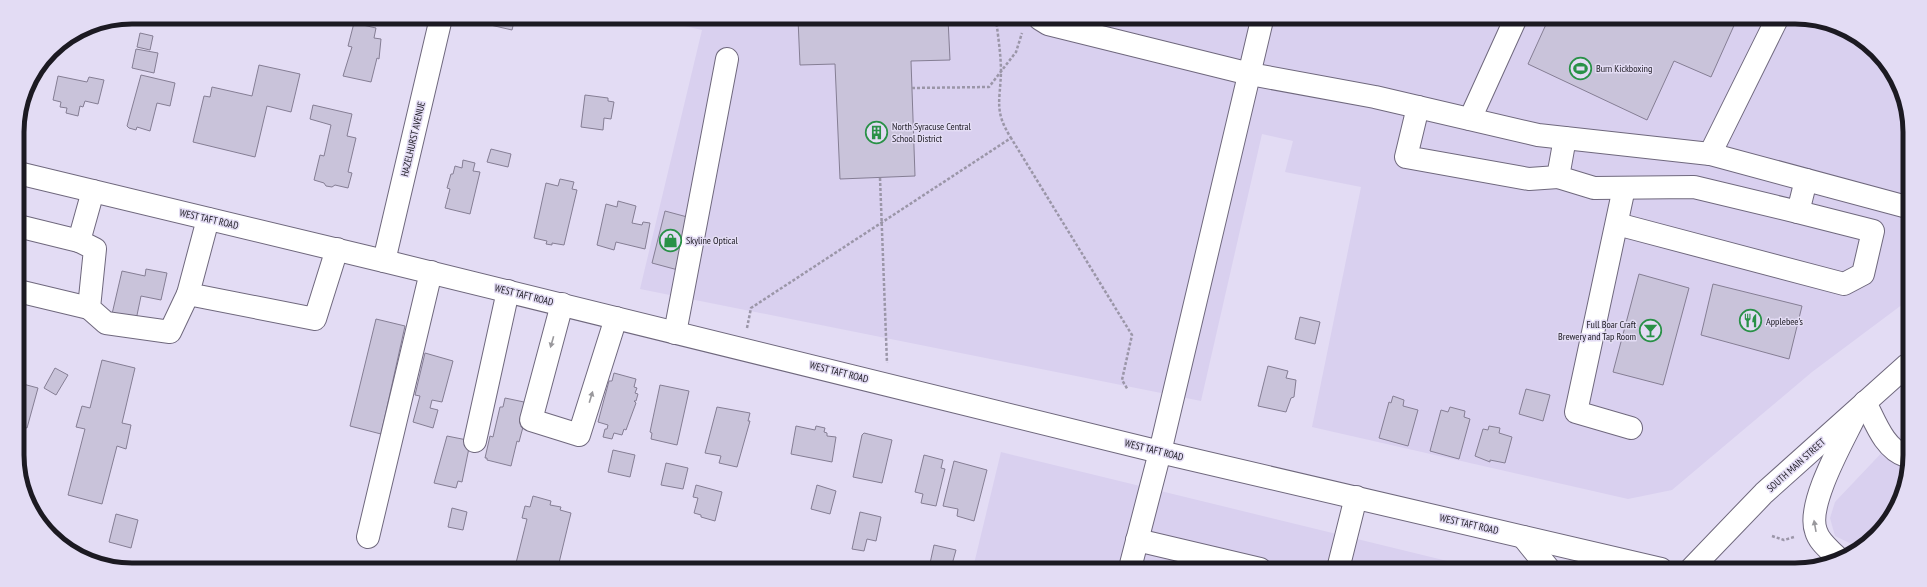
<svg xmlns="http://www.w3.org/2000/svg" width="1927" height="587" viewBox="0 0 1927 587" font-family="'PT Sans Narrow',sans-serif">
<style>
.built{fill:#d9d0ef}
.building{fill:#c9c3da;stroke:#857e94}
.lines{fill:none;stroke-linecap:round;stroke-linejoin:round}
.minor-casing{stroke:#6f687d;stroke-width:24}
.major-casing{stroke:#6f687d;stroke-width:24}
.path{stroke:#9b96a8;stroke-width:2.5;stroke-dasharray:3 2;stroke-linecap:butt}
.minor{stroke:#fff;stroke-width:22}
.major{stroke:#fff;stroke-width:22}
.oneway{fill:#99989c}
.labels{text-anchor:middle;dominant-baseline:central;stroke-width:3;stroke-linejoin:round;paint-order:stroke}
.poi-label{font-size:10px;fill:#1c1a22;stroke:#e3dcf4;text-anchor:start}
.street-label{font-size:10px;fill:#1c1a22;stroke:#e3dcf4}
.rim{fill:none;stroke:#1c1a22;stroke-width:5}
</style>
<rect width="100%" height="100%" fill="#e3dcf4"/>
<g class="built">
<polygon points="649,18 1825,21 1881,56 1908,110 1907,301 1812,372 1672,490 1628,499 1312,427 1361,187 1285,172 1293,141 1262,134 1201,401 640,289 702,30"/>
<polygon points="1906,431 1906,485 1891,519 1865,546 1860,548 1835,536 1830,518 1835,502 1890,444"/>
<polygon points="1001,452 1480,569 973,568"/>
</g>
<g class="building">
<polygon points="487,18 515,18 512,30 486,24"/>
<polygon points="798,19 948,19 950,60 911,61 915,176 840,179 835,64 800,65"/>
<polygon points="1548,20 1736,21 1711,77 1674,61 1647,120 1528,64"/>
<polygon points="354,23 376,28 374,38 381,39 379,59 377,58 371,82 343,76 352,47 348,46"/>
<polygon points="140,33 153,36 150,50 137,47"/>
<polygon points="136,49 158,53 154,73 132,68"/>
<polygon points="259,65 300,74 291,112 267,106 255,157 193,142 204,96 210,97 212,87 252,96"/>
<polygon points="141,75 175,83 170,106 157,103 150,131 137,127 136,130 129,128 127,126"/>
<polygon points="58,76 87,82 89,77 104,80 98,104 85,101 83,107 80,106 78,116 66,113 67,108 60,107 61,102 53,100"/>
<polygon points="585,95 608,98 608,101 614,102 611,119 604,118 603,130 581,127"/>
<polygon points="313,105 352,114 347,136 356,138 348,172 352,173 348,188 335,185 332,187 326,186 324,183 314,180 320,155 324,156 331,125 310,119"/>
<polygon points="491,149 511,154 508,167 487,162"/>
<polygon points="463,160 475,163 473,171 480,172 470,214 445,208 450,189 447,188 451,174 453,174 455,166 462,168"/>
<polygon points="560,179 574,182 572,189 577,190 564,245 552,243 552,245 546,244 547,241 534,238 546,183 558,186"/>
<polygon points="618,201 636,206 632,223 642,225 643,222 650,223 645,249 616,242 614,250 597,245 606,204 617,207"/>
<polygon points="665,211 691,218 678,270 652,263"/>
<polygon points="146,269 167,273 161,300 141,296 136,320 112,314 122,271 145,276"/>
<polygon points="1639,274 1689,288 1663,385 1613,372"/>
<polygon points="1713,284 1802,306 1789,359 1701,335"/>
<polygon points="1300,317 1320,322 1315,344 1295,339"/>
<polygon points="376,319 405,326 381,434 350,426"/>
<polygon points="425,353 453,361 442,402 432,400 430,408 438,410 433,428 413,422 420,396 415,395"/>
<polygon points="102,360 135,368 122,423 131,425 126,449 117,446 102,504 68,495 85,429 76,427 82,406 90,408"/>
<polygon points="1268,366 1288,371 1286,378 1296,380 1294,397 1291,398 1286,412 1258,406"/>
<polygon points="55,368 68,375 56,395 44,388"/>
<polygon points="614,373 636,379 634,387 637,388 635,393 638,394 636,401 634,401 636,403 626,430 624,429 622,435 614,433 612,439 603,437 605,429 607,429 608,425 598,422 609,381 612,381"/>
<polygon points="23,384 38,388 27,428 19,426 19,400"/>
<polygon points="660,385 689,391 677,445 651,439 652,433 650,432"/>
<polygon points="1526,389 1550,395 1543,421 1519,414"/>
<polygon points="1393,396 1404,400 1403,406 1418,410 1408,446 1379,438 1389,402 1391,403"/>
<polygon points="505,398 524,402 521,427 523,427 519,442 517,441 511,466 487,460 487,458 485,458 490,436 493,437 500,407 503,407"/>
<polygon points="717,407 750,413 748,421 750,421 737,467 719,463 721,456 705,453"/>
<polygon points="1450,407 1465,411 1464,417 1470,419 1459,459 1430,451 1441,410 1448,412"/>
<polygon points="796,426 815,430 816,426 825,428 824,432 827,433 827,436 836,437 832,462 791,454"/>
<polygon points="1489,426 1500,428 1499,433 1512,437 1505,463 1490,460 1490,462 1475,456 1483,429 1488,430"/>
<polygon points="864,433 892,440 882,483 853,477 862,435"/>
<polygon points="19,436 25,438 19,459"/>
<polygon points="447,436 467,440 465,447 469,448 462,482 458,481 456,488 434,483"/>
<polygon points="613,450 635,455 630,477 608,472"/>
<polygon points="924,455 943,460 941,468 945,469 936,506 921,503 923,494 915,492"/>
<polygon points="954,461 987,470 974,521 957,516 958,509 943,506"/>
<polygon points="666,463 688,468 683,489 661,485"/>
<polygon points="696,485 722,492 715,521 701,517 701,515 694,513 698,498 693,497"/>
<polygon points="817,485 836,491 830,514 811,509"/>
<polygon points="533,496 551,501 550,505 561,507 560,510 571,513 558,567 500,567 501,563 515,567 527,519 522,518 525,506 530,507"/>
<polygon points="452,508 467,512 463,530 448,527"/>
<polygon points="860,512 881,517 876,541 867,539 864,551 852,549"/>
<polygon points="116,514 138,520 131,548 109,542"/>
<polygon points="934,545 956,550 951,568 929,568"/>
</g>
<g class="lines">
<defs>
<g id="minor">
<polyline points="1040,19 1048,24 1250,74 1375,97 1538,135 1710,154 1907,207"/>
<polyline points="1418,107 1406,157 1529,179 1558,177"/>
<polyline points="1470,119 1515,20"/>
<polyline points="1565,138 1558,177 1594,188 1694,187 1798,212 1806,180"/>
<polyline points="1710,154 1776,21"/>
<polyline points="1624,188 1576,412 1631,428"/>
<polyline points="208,219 188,294 315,319 337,249"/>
<polyline points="1617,224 1844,284 1863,274 1873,231 1798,212"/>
<polyline points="18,226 79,241 93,191"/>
<polyline points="79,241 95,249 89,308 106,323 170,332 188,294"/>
<polyline points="384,261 441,18"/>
<polyline points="18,291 89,308"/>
<polyline points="562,304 531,420 579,435 616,318"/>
<polyline points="675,333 727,59"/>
<path d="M1865,402C1875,421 1884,449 1906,456"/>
<polyline points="475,441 508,291"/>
<polyline points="368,537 431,272"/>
<polyline points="1137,540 1260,569"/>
<polyline points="1130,568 1160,452 1262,20"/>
<polyline points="1338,569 1356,497"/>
</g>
<g id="major">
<polyline points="18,173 384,261 1160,452 1661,569"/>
<polyline points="1523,537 1549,569"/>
<path d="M1837,557C1829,549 1819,542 1816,531C1806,505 1843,441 1855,416"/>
<polyline points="1690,570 1764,493 1907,365"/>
</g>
</defs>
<use href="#minor" class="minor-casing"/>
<use href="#major" class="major-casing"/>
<g class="path">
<path d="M996,19C998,36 1001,55 1001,72C1000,102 994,111 1011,138"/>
<polyline points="912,88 989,87 1016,52 1022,33"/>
<polyline points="880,178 887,363"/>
<polyline points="747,328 751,308 1011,138 1132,335 1122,380 1128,390"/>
<polyline points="1772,536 1784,540 1794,537"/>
</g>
<use href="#minor" class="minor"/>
<use href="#major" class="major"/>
</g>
<defs><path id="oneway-solid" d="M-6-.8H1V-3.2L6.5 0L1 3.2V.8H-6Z"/></defs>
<g class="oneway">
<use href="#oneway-solid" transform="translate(552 342) rotate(106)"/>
<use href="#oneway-solid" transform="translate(591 397) rotate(-73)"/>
<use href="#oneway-solid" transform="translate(1815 526) rotate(-100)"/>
</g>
<defs>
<symbol id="stadium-ring" viewBox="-11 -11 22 22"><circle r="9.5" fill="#e3dcf4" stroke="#299147" stroke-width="1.5"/><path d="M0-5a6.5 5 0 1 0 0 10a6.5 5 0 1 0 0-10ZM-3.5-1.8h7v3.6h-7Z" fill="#299147"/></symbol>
<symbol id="building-ring" viewBox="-11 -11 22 22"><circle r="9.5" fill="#e3dcf4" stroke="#299147" stroke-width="1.5"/><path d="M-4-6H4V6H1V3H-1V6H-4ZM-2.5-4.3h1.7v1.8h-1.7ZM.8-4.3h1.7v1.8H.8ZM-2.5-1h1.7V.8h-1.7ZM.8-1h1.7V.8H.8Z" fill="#299147"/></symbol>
<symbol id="shop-ring" viewBox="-11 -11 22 22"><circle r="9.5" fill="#e3dcf4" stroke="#299147" stroke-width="1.5"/><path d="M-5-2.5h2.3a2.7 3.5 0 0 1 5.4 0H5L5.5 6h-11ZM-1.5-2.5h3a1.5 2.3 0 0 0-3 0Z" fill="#299147"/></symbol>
<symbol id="restaurant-ring" viewBox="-11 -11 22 22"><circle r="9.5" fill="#e3dcf4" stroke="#299147" stroke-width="1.5"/><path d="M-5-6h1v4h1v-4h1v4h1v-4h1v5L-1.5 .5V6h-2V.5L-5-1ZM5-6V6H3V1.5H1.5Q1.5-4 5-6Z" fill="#299147"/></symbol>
<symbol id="bar-ring" viewBox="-11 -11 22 22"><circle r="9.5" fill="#e3dcf4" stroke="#299147" stroke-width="1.5"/><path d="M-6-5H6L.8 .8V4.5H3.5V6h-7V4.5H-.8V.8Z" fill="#299147"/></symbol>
</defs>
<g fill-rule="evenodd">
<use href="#stadium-ring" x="1568" y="56" width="25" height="25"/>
<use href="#building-ring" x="864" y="120" width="25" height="25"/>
<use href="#shop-ring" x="658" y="228" width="25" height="25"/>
<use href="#restaurant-ring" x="1738" y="308" width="25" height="25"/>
<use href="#bar-ring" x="1638" y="318" width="25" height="25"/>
</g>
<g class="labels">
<g class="poi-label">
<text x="1596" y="68">Burn Kickboxing</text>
<text x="892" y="126">North Syracuse Central<tspan x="892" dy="12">School District</tspan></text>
<text x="686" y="240">Skyline Optical</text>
<text x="1766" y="321">Applebee's</text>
<text x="1636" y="324" text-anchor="end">Full Boar Craft<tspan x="1636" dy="12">Brewery and Tap Room</tspan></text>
</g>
<g class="street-label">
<text transform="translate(413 139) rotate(-77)">HAZELHURST AVENUE</text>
<text transform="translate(209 219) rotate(13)">WEST TAFT ROAD</text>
<text transform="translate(524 295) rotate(14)">WEST TAFT ROAD</text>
<text transform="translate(839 372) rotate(14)">WEST TAFT ROAD</text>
<text transform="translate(1154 450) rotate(14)">WEST TAFT ROAD</text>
<text transform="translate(1796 465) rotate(-42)">SOUTH MAIN STREET</text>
<text transform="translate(1469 524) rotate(13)">WEST TAFT ROAD</text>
</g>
</g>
<path d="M0 0H1927V587H0ZM132 24H1795A108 108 0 0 1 1903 132V455A108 108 0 0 1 1795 563H132A108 108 0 0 1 24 455V132A108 108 0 0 1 132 24Z" fill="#e3dcf4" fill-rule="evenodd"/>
<path class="rim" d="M132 24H1795A108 108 0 0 1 1903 132V455A108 108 0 0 1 1795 563H132A108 108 0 0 1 24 455V132A108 108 0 0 1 132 24Z"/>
</svg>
